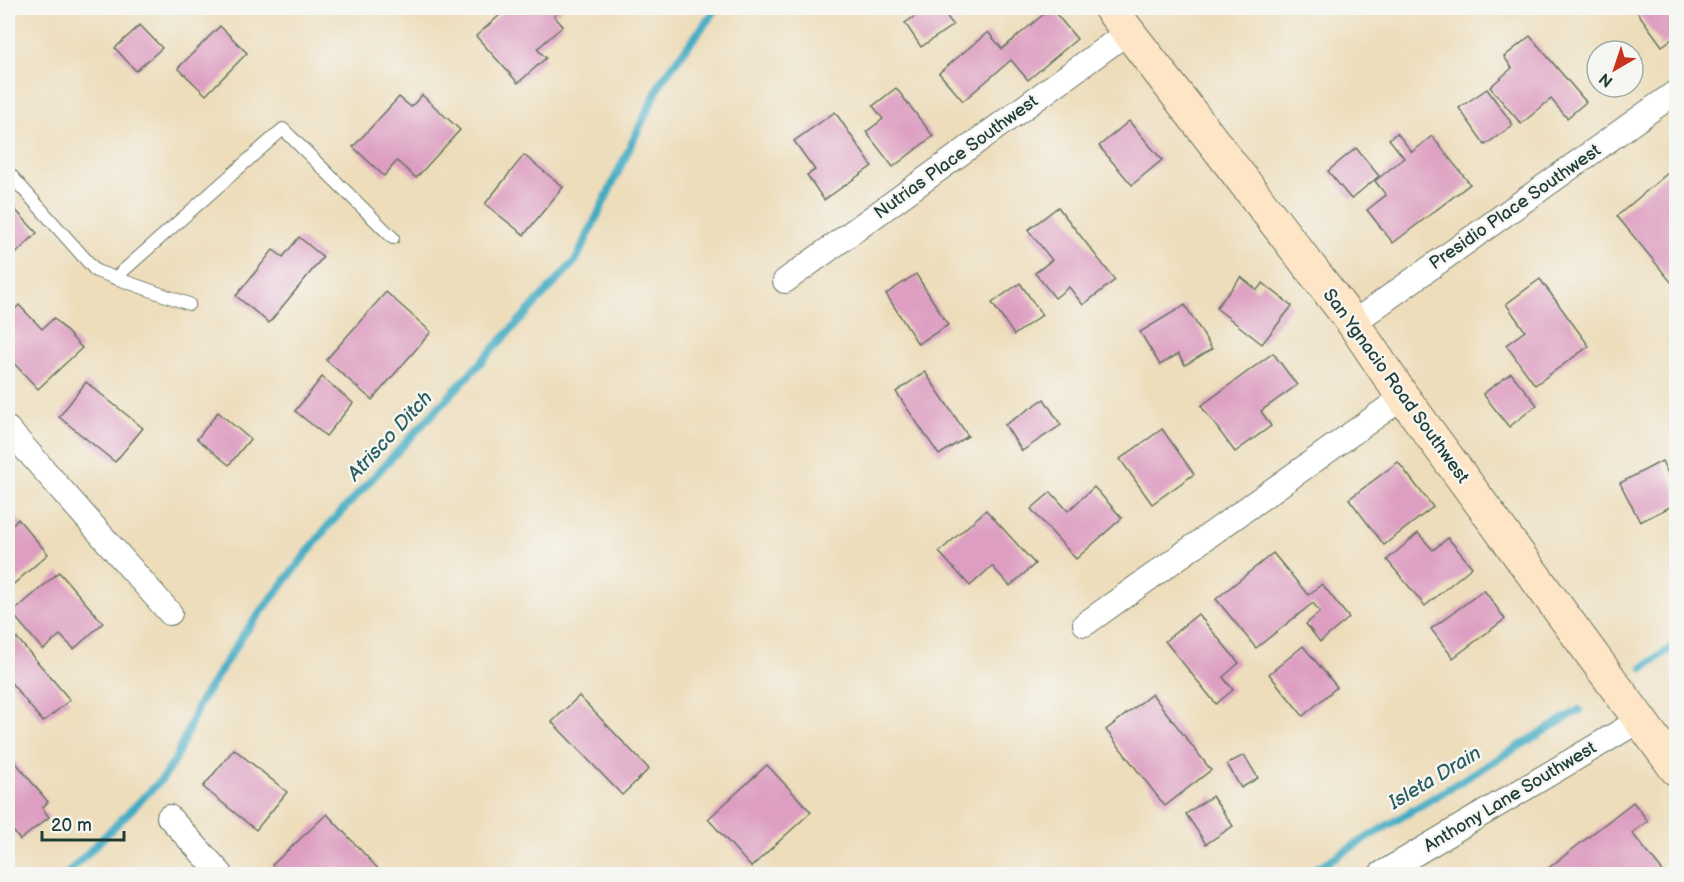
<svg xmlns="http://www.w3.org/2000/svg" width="1684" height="882" viewBox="0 0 1684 882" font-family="'Balsamiq Sans',sans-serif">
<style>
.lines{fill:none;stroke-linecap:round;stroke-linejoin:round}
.stream{stroke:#43acc3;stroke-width:8}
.building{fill:#dd9ec1}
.lane-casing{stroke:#677563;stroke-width:14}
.street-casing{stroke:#677563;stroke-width:26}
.secondary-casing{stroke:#677563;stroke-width:35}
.lane{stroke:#fff;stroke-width:12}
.street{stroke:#fff;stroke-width:24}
.secondary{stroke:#fde5c5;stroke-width:33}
.labels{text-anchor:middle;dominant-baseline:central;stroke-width:5;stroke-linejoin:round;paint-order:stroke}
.street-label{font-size:18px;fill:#1f3d34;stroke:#f6f6f2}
.water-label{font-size:20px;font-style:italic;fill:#2a5e5f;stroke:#f6f6f2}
</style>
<rect width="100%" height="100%" fill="#f6f6f2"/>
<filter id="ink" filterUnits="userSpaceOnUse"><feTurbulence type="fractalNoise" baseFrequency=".0167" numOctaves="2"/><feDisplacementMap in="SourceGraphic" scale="12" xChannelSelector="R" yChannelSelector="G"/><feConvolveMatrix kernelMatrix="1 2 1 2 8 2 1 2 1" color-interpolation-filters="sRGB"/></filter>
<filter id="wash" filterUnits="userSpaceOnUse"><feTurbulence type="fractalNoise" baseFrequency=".008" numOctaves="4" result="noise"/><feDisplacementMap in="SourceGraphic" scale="24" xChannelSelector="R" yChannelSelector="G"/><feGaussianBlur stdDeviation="1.35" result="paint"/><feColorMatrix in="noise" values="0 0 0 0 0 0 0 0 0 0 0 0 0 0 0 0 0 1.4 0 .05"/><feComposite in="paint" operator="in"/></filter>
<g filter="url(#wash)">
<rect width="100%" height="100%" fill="#edddbb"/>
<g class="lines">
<g class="stream">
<polyline points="1643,668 1676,644"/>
<polyline points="67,874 163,778 175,760 199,704 243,635 328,526 576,260 662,80 717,8"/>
<polyline points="1307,874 1579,710"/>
</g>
</g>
<g id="blocks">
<g class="building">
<polygon points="508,8 564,8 554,16 563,26 537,49 546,58 518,83 476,36"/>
<polygon points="927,8 941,8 953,25 921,47 905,23"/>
<polygon points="1051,8 1077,39 1028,80 1011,60 963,101 939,73 988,32 1002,49"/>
<polygon points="1637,8 1676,8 1676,36 1662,46 1635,9"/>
<polygon points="140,25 162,48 136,71 115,48"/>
<polygon points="220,26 247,53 206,95 178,68"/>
<polygon points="1530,36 1586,102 1567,118 1551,99 1521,124 1490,87 1512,68 1504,57"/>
<polygon points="896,88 933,136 893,167 866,132 883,119 873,106"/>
<polygon points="1487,89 1513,125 1485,145 1459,108"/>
<polygon points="422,95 460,130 416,178 397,161 384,176 353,147 399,97 411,107"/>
<polygon points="835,112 872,166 824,200 807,175 815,170 794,141"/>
<polygon points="1129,121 1162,160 1132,185 1099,146"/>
<polygon points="1397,133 1412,152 1432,136 1470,184 1393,243 1367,210 1386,195 1375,181 1404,158 1389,139"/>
<polygon points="1356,148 1379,176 1351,199 1328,171"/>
<polygon points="524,155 563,187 524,235 485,204"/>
<polygon points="1676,166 1676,288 1617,216"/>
<polygon points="8,202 37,233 8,261"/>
<polygon points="1058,207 1115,280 1083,305 1069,287 1055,298 1035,273 1052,260 1028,230"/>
<polygon points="299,237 323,257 269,323 236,296 273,250 283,257"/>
<polygon points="916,274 948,325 918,344 886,294"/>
<polygon points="1241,277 1257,290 1263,283 1292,306 1262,344 1216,308"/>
<polygon points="1540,279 1589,346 1535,385 1506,345 1525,331 1506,304"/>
<polygon points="1020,283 1042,315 1014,335 992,303"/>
<polygon points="386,292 431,332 372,400 326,360"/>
<polygon points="19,305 42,329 54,318 82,348 38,389 8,357 8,316"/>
<polygon points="1185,305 1212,349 1185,365 1178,354 1160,365 1140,332"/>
<polygon points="1273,353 1297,385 1261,411 1271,426 1235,452 1201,406"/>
<polygon points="925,372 968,436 939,455 896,392"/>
<polygon points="1511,373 1537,405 1509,427 1483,394"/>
<polygon points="322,377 353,403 326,436 295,411"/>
<polygon points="86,382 143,428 115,462 59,417"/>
<polygon points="1044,399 1061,425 1022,451 1005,425"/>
<polygon points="218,412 250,439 229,465 197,439"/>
<polygon points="1162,429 1194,474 1152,504 1120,459"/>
<polygon points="1662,461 1676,490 1676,504 1640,522 1620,483"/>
<polygon points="1398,462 1433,507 1384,545 1349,499"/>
<polygon points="1094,487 1122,518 1076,559 1031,509 1051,492 1068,511"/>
<polygon points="986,510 1035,564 1010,586 992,566 970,586 939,552"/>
<polygon points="18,519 48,554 8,589 8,528"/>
<polygon points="1418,533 1433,550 1448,538 1472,567 1425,606 1387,560"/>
<polygon points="1273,553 1308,595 1322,584 1349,618 1320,642 1306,624 1320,612 1313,603 1256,648 1216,599"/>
<polygon points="59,572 103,623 74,649 60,635 43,650 12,613"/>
<polygon points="1484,590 1505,619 1453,658 1431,629"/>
<polygon points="1198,614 1239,663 1223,677 1233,690 1216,704 1165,641"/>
<polygon points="17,638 70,700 43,722 8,679 8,646"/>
<polygon points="1303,646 1337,687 1303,716 1269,674"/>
<polygon points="1152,694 1211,770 1165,806 1106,730"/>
<polygon points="579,696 649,769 622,795 552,722"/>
<polygon points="234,749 287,792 256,830 203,787"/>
<polygon points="8,753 48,802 42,808 49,817 20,840 13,831 8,836"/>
<polygon points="1244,755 1258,778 1241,788 1227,764"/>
<polygon points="767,765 811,812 751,867 708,819"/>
<polygon points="1212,796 1233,826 1206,844 1186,814"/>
<polygon points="1633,802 1648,821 1632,833 1665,874 1541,874"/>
<polygon points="327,814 383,874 281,874 272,865"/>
</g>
</g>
</g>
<g filter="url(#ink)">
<use href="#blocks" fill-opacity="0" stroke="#677563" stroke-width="1.5"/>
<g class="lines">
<defs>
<g id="lane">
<polyline points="8,172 96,271 189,304"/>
<polyline points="115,278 283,129 393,238"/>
</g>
<g id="street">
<polyline points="785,281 1128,32"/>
<polyline points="1353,323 1676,92"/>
<polyline points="8,429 170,613"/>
<polyline points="1085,624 1403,397"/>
<polyline points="169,817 221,874"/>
<polyline points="1381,874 1640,720"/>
</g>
<polyline id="secondary" points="1110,8 1353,323 1403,397 1676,769"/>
</defs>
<use href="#lane" class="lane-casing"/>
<use href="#street" class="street-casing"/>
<use href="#secondary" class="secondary-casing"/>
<use href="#lane" class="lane"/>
<use href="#street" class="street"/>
<use href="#secondary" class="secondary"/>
</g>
</g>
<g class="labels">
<g class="street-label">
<text transform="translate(956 157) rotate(-36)">Nutrias Place Southwest</text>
<text transform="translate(1515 207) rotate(-35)">Presidio Place Southwest</text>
<text transform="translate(1396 386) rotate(54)">San Ygnacio Road Southwest</text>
<text transform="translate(1510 797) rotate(-31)">Anthony Lane Southwest</text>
</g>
<g class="water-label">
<text transform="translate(390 436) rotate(-47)">Atrisco Ditch</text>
<text transform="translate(1435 778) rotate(-31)">Isleta Drain</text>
</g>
</g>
<rect width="1684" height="882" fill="none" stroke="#f6f6f2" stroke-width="30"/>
<g transform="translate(1615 69) rotate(219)"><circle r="28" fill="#f6f6f2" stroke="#a0aca6" stroke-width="1.5"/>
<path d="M0-4.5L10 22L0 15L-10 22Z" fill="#c8321e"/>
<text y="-9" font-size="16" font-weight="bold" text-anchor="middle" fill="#1f3d34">N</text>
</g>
<path d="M42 831v9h82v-9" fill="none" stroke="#1f3d34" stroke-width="3"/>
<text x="51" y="831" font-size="18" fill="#1f3d34" stroke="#f6f6f2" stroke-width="4.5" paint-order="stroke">20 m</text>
</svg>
